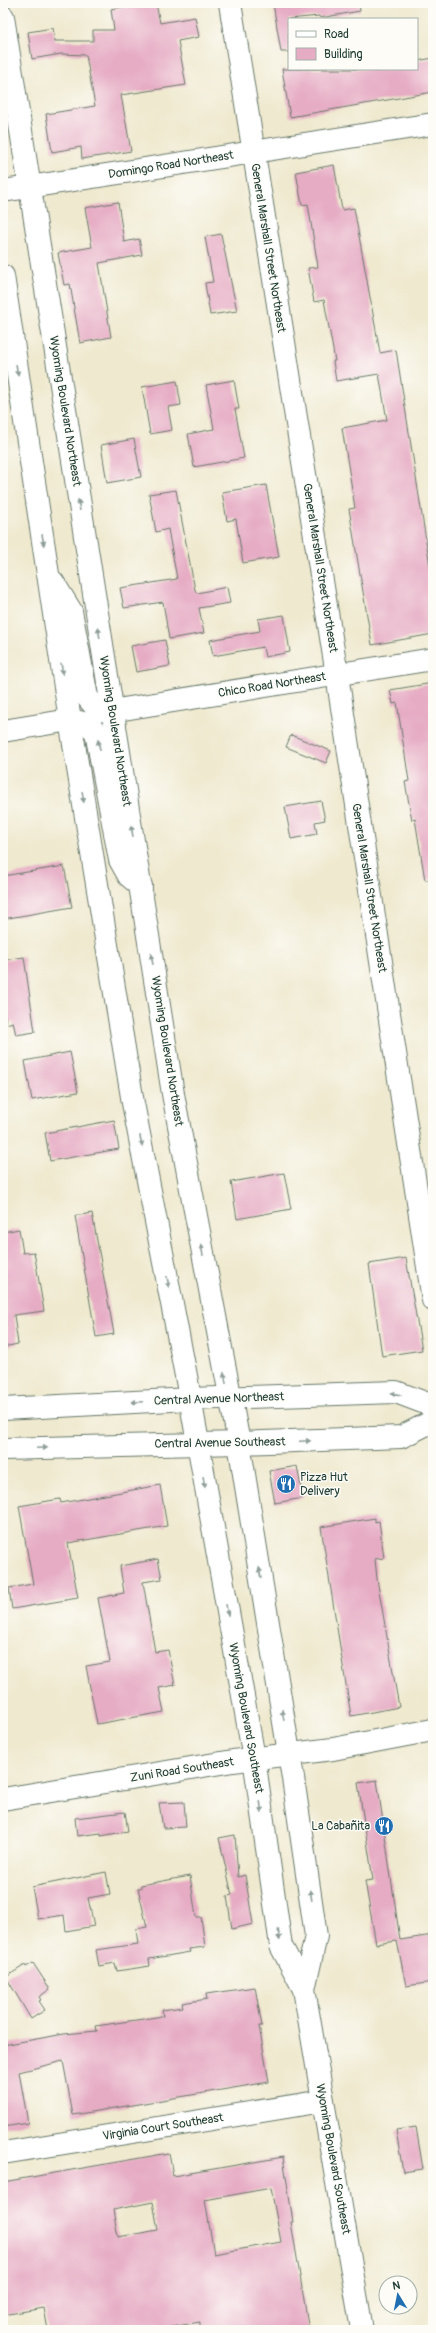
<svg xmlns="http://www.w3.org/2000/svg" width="436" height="2333" viewBox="0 0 436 2333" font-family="Pangolin,sans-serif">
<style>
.building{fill:#e6acc4;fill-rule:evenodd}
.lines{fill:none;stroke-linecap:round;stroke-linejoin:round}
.minor-casing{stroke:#68796a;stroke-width:24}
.major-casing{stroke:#68796a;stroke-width:24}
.minor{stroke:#fff;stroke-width:22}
.major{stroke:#fff;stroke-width:22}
.oneway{fill:#8f9e9a}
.labels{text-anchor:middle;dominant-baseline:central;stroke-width:3;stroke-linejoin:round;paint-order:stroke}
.street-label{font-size:12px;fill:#1f3d34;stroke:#fdfcf7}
.poi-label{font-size:12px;fill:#1f3d34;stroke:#fdfcf7;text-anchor:start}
</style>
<rect width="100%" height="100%" fill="#fdfcf7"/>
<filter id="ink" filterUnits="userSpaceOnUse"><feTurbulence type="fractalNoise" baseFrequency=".025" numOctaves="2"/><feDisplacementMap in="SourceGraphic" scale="8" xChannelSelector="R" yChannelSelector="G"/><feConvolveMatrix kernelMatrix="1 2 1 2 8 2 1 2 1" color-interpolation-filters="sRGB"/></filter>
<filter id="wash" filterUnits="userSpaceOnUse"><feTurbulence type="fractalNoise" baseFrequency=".012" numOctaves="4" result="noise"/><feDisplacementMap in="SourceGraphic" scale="16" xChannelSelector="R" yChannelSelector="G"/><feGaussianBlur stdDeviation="0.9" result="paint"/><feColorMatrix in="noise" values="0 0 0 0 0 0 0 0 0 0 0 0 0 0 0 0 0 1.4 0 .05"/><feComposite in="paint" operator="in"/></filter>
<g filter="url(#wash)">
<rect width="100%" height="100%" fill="#efe9cf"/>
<g id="blocks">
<g class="building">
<polygon points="144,3 156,3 160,23 195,17 199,37 178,41 186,85 121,95 131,151 82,159 81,147 52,152 46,114 95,106 86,55 61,54 32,59 28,32 53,28 55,41 93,41 93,30 114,30 111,9"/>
<polygon points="273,3 359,3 360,11 320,18 319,16 289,19 289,52 281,52"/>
<polygon points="433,58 433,92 290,117 282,69 417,69 417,61"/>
<polygon points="334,165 342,210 354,208 380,353 396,350 433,585 433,634 372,645 349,509 355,508 342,428 387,420 379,374 336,381 333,361 335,361 324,300 314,302 308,268 318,267 308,204 302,205 296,172"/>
<polygon points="118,202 124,242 139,239 142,255 99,263 111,337 80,343 70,284 64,285 58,253 92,247 85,208"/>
<polygon points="221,234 237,311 210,315 205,283 213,282 205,237"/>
<polygon points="234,380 239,409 235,409 244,458 194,467 188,434 214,429 206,385"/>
<polygon points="177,381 181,405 168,407 172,430 150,434 142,387"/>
<polygon points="134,439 141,477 107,483 101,445"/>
<polygon points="266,485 279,557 243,563 236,519 227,521 222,492"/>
<polygon points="176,490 195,590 197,593 227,587 230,603 199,608 204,633 169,639 163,602 124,608 120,588 177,579 168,529 156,532 149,494"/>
<polygon points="284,615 290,652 265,657 263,647 213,656 210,640 260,631 258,619"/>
<polygon points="165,640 170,666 136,672 131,646"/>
<polygon points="433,683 433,880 425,880 415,819 412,820 405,782 409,781 397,703 393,704 390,690"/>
<polygon points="291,735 331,751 326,763 286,747"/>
<polygon points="321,801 325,820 315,822 317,834 291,839 285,807"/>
<polygon points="64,866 72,907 3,919 3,876"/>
<polygon points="24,957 35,1032 16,1035 13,1022 6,1024 3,1005 3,960"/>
<polygon points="70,1052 78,1092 32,1100 25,1061"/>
<polygon points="114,1120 119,1149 50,1161 45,1133"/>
<polygon points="284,1173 291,1209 237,1219 231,1182"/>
<polygon points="92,1213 114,1334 96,1337 75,1216"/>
<polygon points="19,1229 23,1253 34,1252 44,1311 14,1315 18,1344 3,1347 3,1232"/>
<polygon points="406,1258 422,1350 382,1356 369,1264"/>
<polygon points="297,1466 303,1498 275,1503 269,1471"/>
<polygon points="160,1485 167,1526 68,1543 78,1598 12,1609 9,1588 33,1584 19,1506 60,1499 61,1503"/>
<polygon points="375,1518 375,1522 379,1521 384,1558 375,1559 377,1579 399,1707 351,1716 321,1527"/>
<polygon points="158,1559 162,1579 143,1582 155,1652 168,1650 175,1685 159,1688 164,1712 97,1724 86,1666 110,1662 98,1598 124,1593 120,1566"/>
<polygon points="377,1780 400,1940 433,1935 433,1982 406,1986 397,1941 376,1944 365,1881 373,1880 358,1783"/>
<polygon points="184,1802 186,1827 163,1828 159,1803"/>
<polygon points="125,1812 128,1831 101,1836 101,1833 77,1836 75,1818"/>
<polygon points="235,1835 238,1877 245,1875 253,1924 232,1929 227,1896 232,1895 219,1838"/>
<polygon points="106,1872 110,1894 88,1898 94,1926 66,1931 64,1915 38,1919 32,1887"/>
<polygon points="190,1876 196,1917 201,1917 205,1947 189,1949 190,1952 149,1959 150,1966 117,1971 115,1963 99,1966 96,1950 138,1944 136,1929 147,1927 138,1888 141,1888 141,1885"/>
<polygon points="33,1963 50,1989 39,1997 41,2000 39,2001 45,2010 31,2019 6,1977 25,1965 26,1967"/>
<polygon points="255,1987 262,2026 259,2026 269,2082 73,2115 63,2061 19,2072 28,2123 3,2127 3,2045 64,2034 97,2031 96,2026 163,2016 162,2010 183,2007 182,2003 207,1999 206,1994"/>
<polygon points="416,2127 423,2169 403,2172 396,2130"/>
<path d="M169,2153L173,2176L283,2157L293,2222H291L309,2330H200V2322L155,2330H48L44,2308L3,2315V2182ZM271,2188L281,2242L214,2254L205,2200ZM153,2202L158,2230L118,2237L113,2210Z"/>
</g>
</g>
</g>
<g filter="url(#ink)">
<use href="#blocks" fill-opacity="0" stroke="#68796a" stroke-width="1"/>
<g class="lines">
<defs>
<g id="minor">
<polyline points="230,3 337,675 433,1300"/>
<polyline points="3,191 433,124"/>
<polyline points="111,711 433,659"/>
<polyline points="3,731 70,720"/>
<polyline points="3,1799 233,1761 333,1749 433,1730"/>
<polyline points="3,2153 323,2101"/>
</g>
<g id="major">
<polyline points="3,17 173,1094 239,1443 293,1778 316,1936 304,1989"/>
<polyline points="3,276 70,720 133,1103 187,1381 254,1758 281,1946 304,1989 362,2330"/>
<polyline points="53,582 71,611 87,697 98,710 111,711"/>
<polyline points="70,720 88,724 96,732 120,860 129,876 141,886"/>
<polyline points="3,1409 190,1399 396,1392 433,1406"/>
<polyline points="3,1449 239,1443 401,1437 433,1421"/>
</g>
</defs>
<use href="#minor" class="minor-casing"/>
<use href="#major" class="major-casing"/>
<use href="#minor" class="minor"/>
<use href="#major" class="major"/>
</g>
<defs><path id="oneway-solid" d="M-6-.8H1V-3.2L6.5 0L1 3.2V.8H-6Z"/></defs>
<g class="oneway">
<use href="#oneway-solid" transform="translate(17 370) rotate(81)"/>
<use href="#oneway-solid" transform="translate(79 505) rotate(-99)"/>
<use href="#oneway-solid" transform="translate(43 540) rotate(81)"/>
<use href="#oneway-solid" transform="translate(99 633) rotate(-99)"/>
<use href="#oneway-solid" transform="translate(62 669) rotate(81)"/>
<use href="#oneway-solid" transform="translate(99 745) rotate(-101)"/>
<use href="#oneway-solid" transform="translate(83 797) rotate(81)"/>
<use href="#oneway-solid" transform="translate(132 831) rotate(-100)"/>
<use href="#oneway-solid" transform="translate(152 959) rotate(-99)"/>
<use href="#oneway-solid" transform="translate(141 1141) rotate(79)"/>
<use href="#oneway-solid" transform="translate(202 1250) rotate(-100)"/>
<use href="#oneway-solid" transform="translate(168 1282) rotate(79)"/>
<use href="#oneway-solid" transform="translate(225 1378) rotate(-101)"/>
<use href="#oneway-solid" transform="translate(396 1394) rotate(-171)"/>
<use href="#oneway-solid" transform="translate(137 1402) rotate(177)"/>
<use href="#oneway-solid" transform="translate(305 1441) rotate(-2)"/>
<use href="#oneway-solid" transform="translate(42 1448) rotate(-2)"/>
<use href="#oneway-solid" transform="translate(204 1482) rotate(80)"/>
<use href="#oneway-solid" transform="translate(260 1573) rotate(-99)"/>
<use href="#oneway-solid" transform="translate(227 1610) rotate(80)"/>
<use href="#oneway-solid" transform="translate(283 1715) rotate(-99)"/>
<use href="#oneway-solid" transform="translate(261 1807) rotate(82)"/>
<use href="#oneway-solid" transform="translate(311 1895) rotate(-98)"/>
<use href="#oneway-solid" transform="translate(279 1935) rotate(82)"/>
</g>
</g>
<defs>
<symbol id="restaurant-disc" viewBox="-11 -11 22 22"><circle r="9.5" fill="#1f6fb2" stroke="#fdfcf7"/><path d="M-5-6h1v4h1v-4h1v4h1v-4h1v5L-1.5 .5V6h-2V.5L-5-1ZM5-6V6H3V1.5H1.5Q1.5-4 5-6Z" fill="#fff"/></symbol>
</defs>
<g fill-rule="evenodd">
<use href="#restaurant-disc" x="275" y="1473" width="22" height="22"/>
<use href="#restaurant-disc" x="373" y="1815" width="22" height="22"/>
</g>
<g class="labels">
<g class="street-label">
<text transform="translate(171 165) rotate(-9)">Domingo Road Northeast</text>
<text transform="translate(268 248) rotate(81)">General Marshall Street Northeast</text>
<text transform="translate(65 411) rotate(81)">Wyoming Boulevard Northeast</text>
<text transform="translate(320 568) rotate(81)">General Marshall Street Northeast</text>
<text transform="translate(272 685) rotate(-9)">Chico Road Northeast</text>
<text transform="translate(115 731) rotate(81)">Wyoming Boulevard Northeast</text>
<text transform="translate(369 888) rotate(81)">General Marshall Street Northeast</text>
<text transform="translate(167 1051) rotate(81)">Wyoming Boulevard Northeast</text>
<text transform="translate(219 1399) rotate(-2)">Central Avenue Northeast</text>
<text transform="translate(220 1443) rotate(-1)">Central Avenue Southeast</text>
<text transform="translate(246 1718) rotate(80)">Wyoming Boulevard Southeast</text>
<text transform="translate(182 1770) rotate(-9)">Zuni Road Southeast</text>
<text transform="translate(163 2127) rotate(-9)">Virginia Court Southeast</text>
<text transform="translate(333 2159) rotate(80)">Wyoming Boulevard Southeast</text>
</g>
<g class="poi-label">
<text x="300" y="1477">Pizza Hut<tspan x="300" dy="14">Delivery</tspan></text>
<text x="370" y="1826" text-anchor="end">La Cabañita</text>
</g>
</g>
<rect width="436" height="2333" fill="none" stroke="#fdfcf7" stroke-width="16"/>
<rect x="288" y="18" width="130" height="52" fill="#fdfcf7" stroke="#a4b0a9"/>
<rect x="296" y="31" width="20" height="6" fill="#ffffff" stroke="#a4b0a9"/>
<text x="324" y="38" font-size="12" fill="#1f3d34">Road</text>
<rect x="296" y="48" width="20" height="12" fill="#e6acc4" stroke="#a4b0a9"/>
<text x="324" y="58" font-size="12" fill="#1f3d34">Building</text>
<g transform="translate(398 2295) rotate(350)"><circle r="19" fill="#fdfcf7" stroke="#a4b0a9"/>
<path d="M0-3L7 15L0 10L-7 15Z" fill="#1f6fb2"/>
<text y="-6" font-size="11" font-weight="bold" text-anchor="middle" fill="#1f3d34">N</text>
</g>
</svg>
